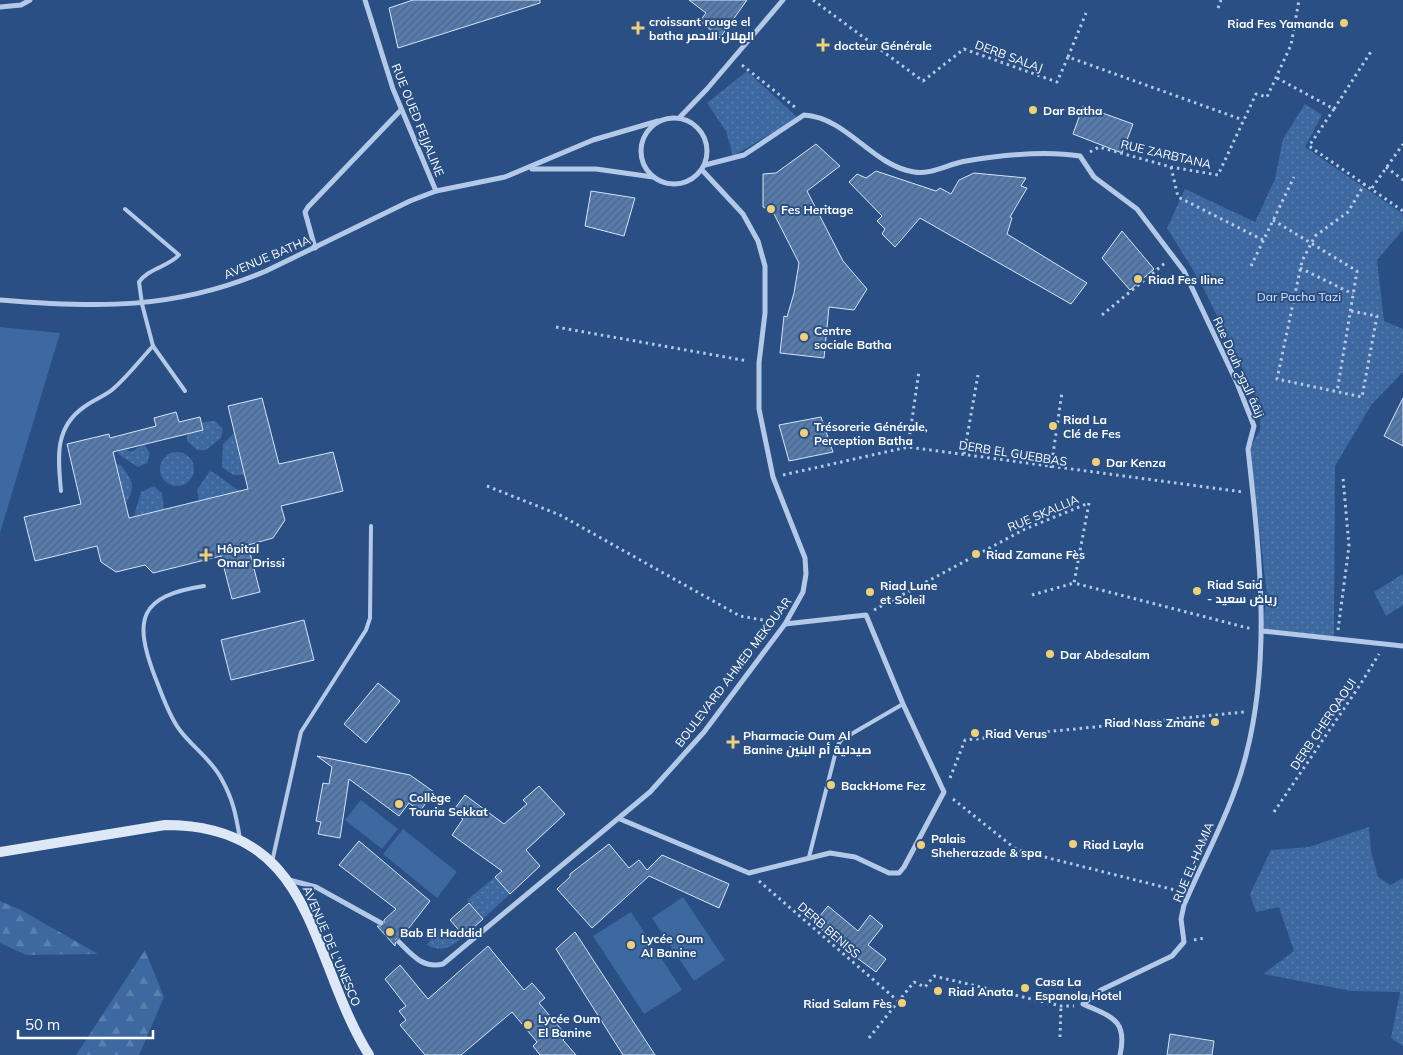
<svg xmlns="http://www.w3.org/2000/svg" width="1403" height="1055" viewBox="0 0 1403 1055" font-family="Mulish,Cairo,sans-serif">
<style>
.grass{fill:#3e68a0}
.forest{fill:url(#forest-firs)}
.park{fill:url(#park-dots)}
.building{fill:url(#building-hatch);stroke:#d7e4f6}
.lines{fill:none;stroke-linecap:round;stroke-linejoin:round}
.street-tunnel{stroke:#496996;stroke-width:5;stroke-dasharray:5 2.5;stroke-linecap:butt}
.path{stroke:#b3c9e7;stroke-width:3;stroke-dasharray:2.5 4;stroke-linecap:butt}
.lane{stroke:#b3c9e7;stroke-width:4}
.street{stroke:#b3c9e7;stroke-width:5}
.secondary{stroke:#dde7f6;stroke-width:10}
.poi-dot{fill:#eecf7a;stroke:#294f84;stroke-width:2}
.labels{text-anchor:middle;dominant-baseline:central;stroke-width:4;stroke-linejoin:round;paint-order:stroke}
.poi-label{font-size:12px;font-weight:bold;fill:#fff;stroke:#294f84;text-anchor:start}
.street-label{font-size:12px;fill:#fff;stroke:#294f84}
.park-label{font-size:12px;fill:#d7e4f6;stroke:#294f84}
</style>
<defs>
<pattern id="forest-firs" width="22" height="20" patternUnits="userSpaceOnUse" patternTransform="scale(1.25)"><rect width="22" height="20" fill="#3e68a0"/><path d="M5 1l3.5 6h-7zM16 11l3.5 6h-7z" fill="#5b7fae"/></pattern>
<pattern id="park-dots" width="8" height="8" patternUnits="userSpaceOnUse" patternTransform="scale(1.25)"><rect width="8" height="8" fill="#3e68a0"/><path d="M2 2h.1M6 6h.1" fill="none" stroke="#5b7fae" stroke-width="1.8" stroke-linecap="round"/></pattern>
<pattern id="building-hatch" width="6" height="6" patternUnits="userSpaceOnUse" patternTransform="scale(1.25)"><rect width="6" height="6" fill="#567bad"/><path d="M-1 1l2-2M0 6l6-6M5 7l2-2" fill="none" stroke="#526681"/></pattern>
</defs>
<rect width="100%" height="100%" fill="#294f84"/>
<g class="grass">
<polygon points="0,327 60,333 0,533"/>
<polygon points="361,800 398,829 382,849 345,820"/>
<polygon points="403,829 457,872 437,898 383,854"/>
<polygon points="683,897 725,960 694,981 652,918"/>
<polygon points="631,912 682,990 644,1014 593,936"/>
</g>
<g class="forest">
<polygon points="0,901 21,910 98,954 26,955 0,943"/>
<polygon points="145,950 164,997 139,1055 76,1055"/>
</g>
<g class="park">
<polygon points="747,71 798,118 733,156 726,131 707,103"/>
<polygon points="1305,104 1322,115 1305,147 1403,214 1403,230 1377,260 1384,321 1403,329 1403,372 1372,404 1335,466 1334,636 1262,629 1267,595 1250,448 1260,430 1260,405 1201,283 1167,228 1185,189 1255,222 1275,179 1283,139"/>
<polygon points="210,421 215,421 223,429 221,438 206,450 197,450 187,441 187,434 203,430 202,423"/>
<polygon points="234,433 245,475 233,475 222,467 223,444"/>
<polygon points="144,444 150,453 147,463 138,467 118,454 121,447 131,452"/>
<circle cx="177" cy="469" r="17"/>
<path d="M116,464L121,465C133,482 136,485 126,504Z"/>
<path d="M210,471C222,476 229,486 241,491L199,501L197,490Z"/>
<polygon points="154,486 162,493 164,509 134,516 141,492"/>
<polygon points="1403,574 1403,605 1386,616 1374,592"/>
<polygon points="1369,827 1371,851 1378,877 1390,885 1403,878 1403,1046 1391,1038 1400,992 1351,991 1263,974 1294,951 1279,907 1256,912 1250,894 1271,850 1309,847"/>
<polygon points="495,877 510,894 483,919 467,900"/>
<path d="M439,928L446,932L458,929L464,936C452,947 442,953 427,945Z"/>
</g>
<g class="building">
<polygon points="413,0 540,0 540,3 398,48 389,8"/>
<polygon points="689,0 747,0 720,38 700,21 706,13"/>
<polygon points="1083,106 1133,124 1122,153 1073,134"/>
<polygon points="816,144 840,166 807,191 843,261 867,289 854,310 829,307 824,358 780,353 784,316 787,317 794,293 799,263 773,212 763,207 763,174 776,173"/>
<polygon points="876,171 936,191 940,188 951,194 959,180 974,173 1026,178 1021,186 1027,188 1010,217 1012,218 1007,234 1087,283 1071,304 920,218 895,247 882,234 885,229 877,221 882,216 849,182 857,174 866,178"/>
<polygon points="591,191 635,198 624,236 585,226"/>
<polygon points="1122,231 1154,269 1130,290 1102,258"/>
<polygon points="262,398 279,464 333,452 343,491 281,506 285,520 273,538 248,545 260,592 232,599 221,556 153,573 145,565 116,572 101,562 97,546 35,561 24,517 81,504 67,444 109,434 110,438 156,426 154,418 176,412 179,422 200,417 203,430 113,452 129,518 248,489 228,406"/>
<polygon points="1403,398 1403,446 1384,436"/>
<polygon points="821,417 833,452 789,461 779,425"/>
<polygon points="304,620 314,660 231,680 221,640"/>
<polygon points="378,683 400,701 366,743 344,724"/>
<polygon points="317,756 410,775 434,792 420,811 409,803 399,816 349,779 340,838 318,834 321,822 316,821 323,783 329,784 332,767"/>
<polygon points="539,786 565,814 526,850 540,866 510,894 495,877 502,871 452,835 463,819 452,812 465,795 504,824 527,804 523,800"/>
<polygon points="359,841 430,901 401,938 396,939 395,946 377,926 384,926 384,920 396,909 339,865"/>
<polygon points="609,844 629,868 639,860 647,870 662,855 729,884 719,908 649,876 592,928 557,889 570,877 570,874"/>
<polygon points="469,903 483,919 464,936 450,920"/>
<polygon points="828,906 858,931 870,915 883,926 868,945 886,959 876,972 845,949 814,923"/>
<polygon points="575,932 655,1055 623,1055 556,949"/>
<polygon points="488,946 524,990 532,983 545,998 539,1003 567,1036 563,1040 576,1055 540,1055 533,1046 537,1042 512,1012 461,1055 425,1055 400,1025 406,1020 399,1011 406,1006 385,979 400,965 428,999"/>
<polygon points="1170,1034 1214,1041 1212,1055 1167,1055"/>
</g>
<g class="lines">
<polyline class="street-tunnel" points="381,923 399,942"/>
<g class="path">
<polyline points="813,0 923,81 964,49 1057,82 1068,57 1243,120"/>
<polyline points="1218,8 1221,0"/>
<polyline points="1068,57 1086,13"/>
<polyline points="742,65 796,108"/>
<polyline points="1277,78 1334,109 1309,146 1403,211"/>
<polyline points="1334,109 1372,50"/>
<polyline points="1090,152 1099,147 1171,167 1218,175 1256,94 1267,97 1291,45 1299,0"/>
<polyline points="1171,167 1178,197 1263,240"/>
<polyline points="1386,167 1403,180"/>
<polyline points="1372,188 1403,144"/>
<polyline points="1273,220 1357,271 1337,392"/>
<polyline points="1251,266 1294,177"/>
<polyline points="1300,268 1353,294"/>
<polyline points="1351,311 1377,316 1362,397 1277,379 1302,261 1315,236 1348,212 1365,183"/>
<polyline points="1102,315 1165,263"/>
<polyline points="556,327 748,361"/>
<polyline points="908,447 919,371"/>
<polyline points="964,454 978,375"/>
<polyline points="1051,468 1062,392"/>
<polyline points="783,475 908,447 1243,492"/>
<polyline points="487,486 560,515 740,616 774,622"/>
<polyline points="1032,595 1074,583"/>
<polyline points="874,610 1025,529 1089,503 1074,583 1252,629"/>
<polyline points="1338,630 1349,546 1343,478"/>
<polyline points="950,778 965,740 1244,712"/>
<polyline points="953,799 1017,850 1179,891"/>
<polyline points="1274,812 1360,685 1379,654"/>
<polyline points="759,881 898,1001"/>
<polyline points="1194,940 1205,938"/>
<polyline points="1060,1037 1061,1006"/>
<polyline points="869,1038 914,982 925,987 934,976 1061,1006 1074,1006"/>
</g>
<g class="lane">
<path d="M125,209L179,255C168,267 149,268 139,282L142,304L153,346L185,391"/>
<path d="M61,491C58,458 54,428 84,407C93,400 105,396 113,389C128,376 140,360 153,346"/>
<path d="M204,586C139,596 133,619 155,677C162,694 168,714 179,729C191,746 211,759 221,778C233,799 236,815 240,839"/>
<polyline points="809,857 837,747 841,740 903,704"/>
<polyline points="272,862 301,732 366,630 370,618 371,526"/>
</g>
<g class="street">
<polyline points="365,0 393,89 436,191"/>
<polyline points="0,7 21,5 30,0"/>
<polyline points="680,117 707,89 783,0"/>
<circle cx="674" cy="151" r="33"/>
<path d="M705,165L744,155L804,115C848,118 871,165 914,172C931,175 948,164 966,161C1002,155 1043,150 1080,156L1094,177L1137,209L1184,271L1237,383L1254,426L1248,449C1259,550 1272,655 1246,755C1233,807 1205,856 1184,905L1181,919L1184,942L1172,956L1101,990L1083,1004C1111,1017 1128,1019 1120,1055"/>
<polyline points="532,169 596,169 653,177"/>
<polyline points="315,248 305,212 308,207 401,110"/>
<path d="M0,300C96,308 175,310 266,271L410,201L436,191L505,177L593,140L658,121"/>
<polyline points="1262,631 1403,646"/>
<polyline points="620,819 749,873 830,853 855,857 889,873 899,873 904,867 944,792 903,704 866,615 785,624"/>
<polyline points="289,880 316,887 381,923"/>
<path d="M399,942C412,955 423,969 443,964L650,792L704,732L785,624L803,592L806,574L805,558L773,477L759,409V363L765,313V266L758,241L743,214L702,170"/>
</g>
<path class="secondary" d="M0,852L165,825C317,825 308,957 369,1055"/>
</g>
<g class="poi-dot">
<circle cx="1344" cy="23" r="5"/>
<path d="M635.5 20.5h5v5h5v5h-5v5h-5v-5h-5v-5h5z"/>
<path d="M820.5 37.5h5v5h5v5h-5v5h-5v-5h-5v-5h5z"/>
<circle cx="1033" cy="110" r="5"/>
<circle cx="771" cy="209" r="5"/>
<circle cx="1138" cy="279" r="5"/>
<circle cx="804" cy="337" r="5"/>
<circle cx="1053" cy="426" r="5"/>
<circle cx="804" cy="433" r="5"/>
<circle cx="1096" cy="462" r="5"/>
<circle cx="976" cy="554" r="5"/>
<path d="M203.5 547.5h5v5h5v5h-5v5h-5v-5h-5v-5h5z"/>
<circle cx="1197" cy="591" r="5"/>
<circle cx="870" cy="592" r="5"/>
<circle cx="1050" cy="654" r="5"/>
<circle cx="1215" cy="722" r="5"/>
<circle cx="975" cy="733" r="5"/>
<path d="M730.5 734.5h5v5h5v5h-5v5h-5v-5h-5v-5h5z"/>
<circle cx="831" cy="785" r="5"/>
<circle cx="399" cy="804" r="5"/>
<circle cx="1073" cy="844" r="5"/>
<circle cx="921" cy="845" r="5"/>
<circle cx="390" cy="932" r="5"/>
<circle cx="631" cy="945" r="5"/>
<circle cx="1025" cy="988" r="5"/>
<circle cx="938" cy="991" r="5"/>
<circle cx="902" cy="1003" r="5"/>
<circle cx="528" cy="1025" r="5"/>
</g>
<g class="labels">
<g class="poi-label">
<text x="649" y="21">croissant rouge el<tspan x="649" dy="14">batha الهلال الاحمر</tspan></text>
<text x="1334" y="23" text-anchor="end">Riad Fes Yamanda</text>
<text x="834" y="45">docteur Générale</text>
<text x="1043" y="110">Dar Batha</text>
<text x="781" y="209">Fes Heritage</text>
<text x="1148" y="279">Riad Fes Iline</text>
<text x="814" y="330">Centre<tspan x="814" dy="14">sociale Batha</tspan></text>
<text x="1063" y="419">Riad La<tspan x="1063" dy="14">Clé de Fes</tspan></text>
<text x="814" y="426">Trésorerie Générale,<tspan x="814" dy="14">Perception Batha</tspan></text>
<text x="1106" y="462">Dar Kenza</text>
<text x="217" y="548">Hôpital<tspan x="217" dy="14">Omar Drissi</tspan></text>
<text x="986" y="554">Riad Zamane Fès</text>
<text x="1207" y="584">Riad Said<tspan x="1207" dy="14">- رياض سعيد</tspan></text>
<text x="880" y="585">Riad Lune<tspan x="880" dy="14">et Soleil</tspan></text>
<text x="1060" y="654">Dar Abdesalam</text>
<text x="1205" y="722" text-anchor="end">Riad Nass Zmane</text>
<text x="985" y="733">Riad Verus</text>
<text x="743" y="735">Pharmacie Oum Al<tspan x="743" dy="14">Banine صيدلية أم البنين</tspan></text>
<text x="841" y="785">BackHome Fez</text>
<text x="409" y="797">Collège<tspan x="409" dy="14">Touria Sekkat</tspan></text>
<text x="931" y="838">Palais<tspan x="931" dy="14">Sheherazade &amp; spa</tspan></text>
<text x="1083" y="844">Riad Layla</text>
<text x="400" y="932">Bab El Haddid</text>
<text x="641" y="938">Lycée Oum<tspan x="641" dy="14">Al Banine</tspan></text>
<text x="1035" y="981">Casa La<tspan x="1035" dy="14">Espanola Hotel</tspan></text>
<text x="948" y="991">Riad Anata</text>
<text x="892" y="1003" text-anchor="end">Riad Salam Fès</text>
<text x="538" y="1018">Lycée Oum<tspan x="538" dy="14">El Banine</tspan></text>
</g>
<g class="street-label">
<text transform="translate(1009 56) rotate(20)">DERB SALAJ</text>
<text transform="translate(418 120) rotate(68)">RUE OUED FEJJALINE</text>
<text transform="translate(1166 154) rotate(13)">RUE ZARBTANA</text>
<text transform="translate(267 257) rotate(-23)">AVENUE BATHA</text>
<text transform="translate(1239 367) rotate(66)">Rue Douh زنقة الدوح</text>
<text transform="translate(1013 453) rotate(9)">DERB EL GUEBBAS</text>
<text transform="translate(1043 513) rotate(-23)">RUE SKALLIA</text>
<text transform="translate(733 672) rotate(-53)">BOULEVARD AHMED MEKOUAR</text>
<text transform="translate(1323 724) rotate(-56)">DERB CHERQAOUI</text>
<text transform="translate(1193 862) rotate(-67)">RUE EL-HAMIA</text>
<text transform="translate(829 930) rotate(41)">DERB BENISS</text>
<text transform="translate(332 946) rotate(67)">AVENUE DE L'UNESCO</text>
</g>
<g class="park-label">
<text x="1299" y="296">Dar Pacha Tazi</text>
</g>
</g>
<path d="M18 1030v8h135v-8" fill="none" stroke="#ffffff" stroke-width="2.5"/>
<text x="25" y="1030" font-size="15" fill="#ffffff" stroke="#294f84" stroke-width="4" paint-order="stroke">50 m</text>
</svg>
